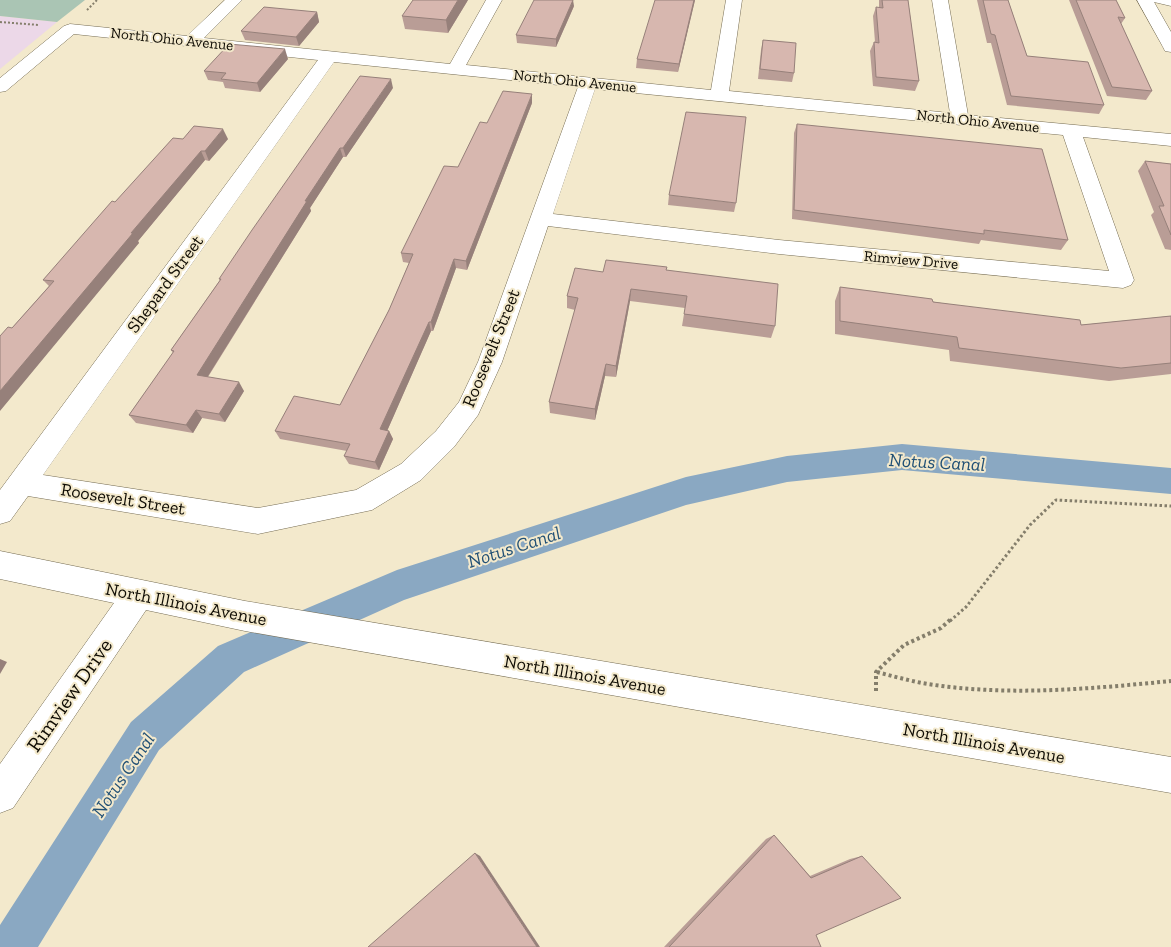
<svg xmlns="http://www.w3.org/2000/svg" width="1171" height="947" viewBox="0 0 1171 947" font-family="'Zilla Slab',serif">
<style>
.education{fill:#ecd8e8}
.green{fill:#aac5b4}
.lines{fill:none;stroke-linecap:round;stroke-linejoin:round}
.canal{fill:#8aa8c2;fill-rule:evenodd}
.minor-casing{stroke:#766d54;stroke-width:1}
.path-far2{stroke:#847e6b;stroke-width:2;stroke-dasharray:2 2;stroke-linecap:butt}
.path-far1{stroke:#847e6b;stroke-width:3;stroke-dasharray:2.5 2.5;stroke-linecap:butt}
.path{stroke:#847e6b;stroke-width:4;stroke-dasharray:3 3;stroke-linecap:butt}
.minor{fill:#fff;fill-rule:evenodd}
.wall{fill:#b99d96}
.shaded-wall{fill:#96807a}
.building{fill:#d7b7af;stroke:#96807a}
.labels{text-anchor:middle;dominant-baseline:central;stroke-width:4;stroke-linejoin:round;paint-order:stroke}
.far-street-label{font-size:15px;fill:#0f0c04;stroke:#f3e9cc}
.street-label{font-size:18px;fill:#0f0c04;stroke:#f3e9cc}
.water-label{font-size:19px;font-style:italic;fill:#215075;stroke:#f3e9cc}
.near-street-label{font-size:21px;fill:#0f0c04;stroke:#f3e9cc}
</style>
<rect width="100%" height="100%" fill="#f3e9cc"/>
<polygon class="education" points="0,16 57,22 0,69"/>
<polygon class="green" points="0,0 85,0 57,22 0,16"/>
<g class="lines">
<polygon class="canal" points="902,444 1171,468 1171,494 902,470 787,482 686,505 404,600 244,672 159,750 38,947 0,947 0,925 131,722 218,646 397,570 686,477 787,456"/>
<defs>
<g id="minor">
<path d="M225,0H242L204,38L450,64L486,0H502L466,65L711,90L726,0H742L729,91L950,113L932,0H948L968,115L1171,134V146L1083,137L1134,280L1131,285L1123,288L779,254L548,226L502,362L478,415L454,447L421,480L372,510L258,534L28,496L10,521L0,524V490L318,60L74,34L6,91L0,92V78L64,26L70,24L187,36ZM334,62L578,87L478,362L459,402L436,431L401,464L356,490L258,508L43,475ZM595,89L1063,135L1109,271L779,240L553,214Z"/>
<polygon points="1137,0 1171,0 1171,6 1154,2 1171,32 1171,52 1165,51 1163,47"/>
<polygon points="0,551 245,601 1171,757 1171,793 245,631 146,610 13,808 0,813 0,764 114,603 0,579"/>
</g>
</defs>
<use href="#minor" class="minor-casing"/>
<g class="path-far2">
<polyline points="87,10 97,0"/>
<polyline points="0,22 39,25"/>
</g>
<polyline class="path-far1" points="950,621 966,607 1030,525 1056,500 1171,506"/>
<g class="path">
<path d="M877,672C892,676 907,680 922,683C1003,697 1089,689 1171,681"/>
<polyline points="876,691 876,672 904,645 941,628 951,619"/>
</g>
<use href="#minor" class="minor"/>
</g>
<g class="wall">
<polygon points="468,0 448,33 405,29 402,16"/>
<polygon points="695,0 678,72 636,68 637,59"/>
<polygon points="879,0 908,0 919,81 915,91 873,86 870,51 874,42 875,42 873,16 876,7 879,8"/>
<polygon points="977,0 1008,0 1027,56 1104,105 1099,114 1007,105 991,43 987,43"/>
<polygon points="1069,0 1116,0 1125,18 1121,24 1152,91 1146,100 1107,96"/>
<polygon points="574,6 556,47 517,43 516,35"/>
<polygon points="317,12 319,22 299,46 245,40 241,31"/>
<polygon points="763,40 794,73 792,82 758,79 761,50"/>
<polygon points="288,59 260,92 225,88 223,82 208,80 204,71"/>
<polygon points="393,88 346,157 343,157 310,208 311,211 208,377 244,391 225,422 202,418 193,433 136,423 129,415 173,353 171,350 220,280 219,279"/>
<polygon points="532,103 467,270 456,268 433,331 431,331 387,431 389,431 393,439 379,470 349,464 344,456 347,451 280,439 275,431 340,405 389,310 409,263 403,262 401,253 487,123"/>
<polygon points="797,124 1068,240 1061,250 981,240 979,244 792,219 794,133"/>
<polygon points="183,139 228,139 209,161 205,160 138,241 139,243 12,328 49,286 43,280 115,202"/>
<polygon points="1145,161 1171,164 1171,250 1165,249 1151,215 1154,212 1138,171"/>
<polygon points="669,195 736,203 734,212 668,205"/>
<polygon points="666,270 775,326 771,338 682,326 685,308 630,301 616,377 605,376 595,420 550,413 549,402 575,310 567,308 567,296 603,272"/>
<polygon points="840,287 1081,325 1171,316 1171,374 1109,381 950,361 949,350 835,334 835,301"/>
<polygon points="774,835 810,876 850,859 862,856 816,935 821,947 664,947 766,839"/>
</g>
<g class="shaded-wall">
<polygon points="458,0 468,0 448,33 446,20"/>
<polygon points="573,0 574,6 556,47 556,39"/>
<polygon points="694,0 695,0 678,72 679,64"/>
<polygon points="317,12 319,22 299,46 296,37"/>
<polygon points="285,49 288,59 260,92 257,83"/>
<polygon points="391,79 393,88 346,157 343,148"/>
<polygon points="532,94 532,103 467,270 466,261"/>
<polygon points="223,129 228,139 209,161 205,151"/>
<polygon points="340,148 343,157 310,208 311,211 203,384 197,375 305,201"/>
<polygon points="201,151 205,160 138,241 139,243 0,411 0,391 131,233"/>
<polygon points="454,259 456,268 433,331 431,322"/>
<polygon points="631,289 630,301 616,377 616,366"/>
<polygon points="429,322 431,331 384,438 380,429"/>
<polygon points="606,364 605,376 595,420 595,409"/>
<polygon points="239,382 244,391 225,422 219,414"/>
<polygon points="196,410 202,418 193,433 186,425"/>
<polygon points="389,431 393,439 379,470 375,462"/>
<polygon points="0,659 7,662 0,674"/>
<polygon points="475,853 480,856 540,947 537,947"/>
</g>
<g class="building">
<polygon points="413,0 458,0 446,20 402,16"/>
<polygon points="534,0 573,0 556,39 516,35"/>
<polygon points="655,0 694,0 679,64 637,59"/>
<polygon points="882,0 908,0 919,81 876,77 874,42 879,43 876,7 883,8"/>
<polygon points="983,0 1008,0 1027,56 1088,62 1104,105 1011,96 995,35 991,34"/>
<polygon points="1076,0 1116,0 1125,18 1118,17 1152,91 1112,87"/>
<polygon points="264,7 317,12 296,37 241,31"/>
<polygon points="763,40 796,43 794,73 760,69"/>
<polygon points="229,44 285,49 257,83 221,79 226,73 204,71"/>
<polygon points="360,76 391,79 343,148 340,148 305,201 307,201 197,375 239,382 219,414 196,410 186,425 129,415 174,351 171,350 221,279 219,279 252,230"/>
<polygon points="503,91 532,94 466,261 454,259 431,322 429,322 380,429 389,431 375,462 344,456 350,444 275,431 294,396 340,405 389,310 413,254 401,253 444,166 458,167 480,122 487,123"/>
<polygon points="686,112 746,117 736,203 669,195"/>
<polygon points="797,124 1042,149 1068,240 984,230 984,234 794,210"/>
<polygon points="194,126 223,129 205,151 201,151 131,233 133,233 0,391 0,336 8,327 12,328 54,281 43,280 112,201 115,202 173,138 183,139"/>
<polygon points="1145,161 1171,164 1171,235 1159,206 1164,206"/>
<polygon points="606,260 667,267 666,270 778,284 775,326 684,314 687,296 631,289 616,366 606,364 595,409 549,402 578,298 567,296 575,268 603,272"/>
<polygon points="840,287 932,299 933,302 1080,320 1081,325 1171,316 1171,363 1121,368 959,348 957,337 840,321"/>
<polygon points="774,835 811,878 862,856 901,898 816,935 821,947 669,947"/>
<polygon points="475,853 537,947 368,947"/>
</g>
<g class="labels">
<g class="far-street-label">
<text transform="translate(172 39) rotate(6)">North Ohio Avenue</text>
<text transform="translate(575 81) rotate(6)">North Ohio Avenue</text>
<text transform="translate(978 121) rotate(6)">North Ohio Avenue</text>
<text transform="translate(911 260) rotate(5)">Rimview Drive</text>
</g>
<g class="street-label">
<text transform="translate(165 284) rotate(-54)">Shepard Street</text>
<text transform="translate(491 348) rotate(-68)">Roosevelt Street</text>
<text transform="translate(123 499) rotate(9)">Roosevelt Street</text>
<text transform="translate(186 604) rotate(11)">North Illinois Avenue</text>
<text transform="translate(585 675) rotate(10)">North Illinois Avenue</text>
<text transform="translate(984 743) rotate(10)">North Illinois Avenue</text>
</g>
<g class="water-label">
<text transform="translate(937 462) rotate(3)">Notus Canal</text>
<text transform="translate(514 547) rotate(-18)">Notus Canal</text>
<text transform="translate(123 775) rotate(-56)">Notus Canal</text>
</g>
<g class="near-street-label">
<text transform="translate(69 695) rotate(-55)">Rimview Drive</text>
</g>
</g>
</svg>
